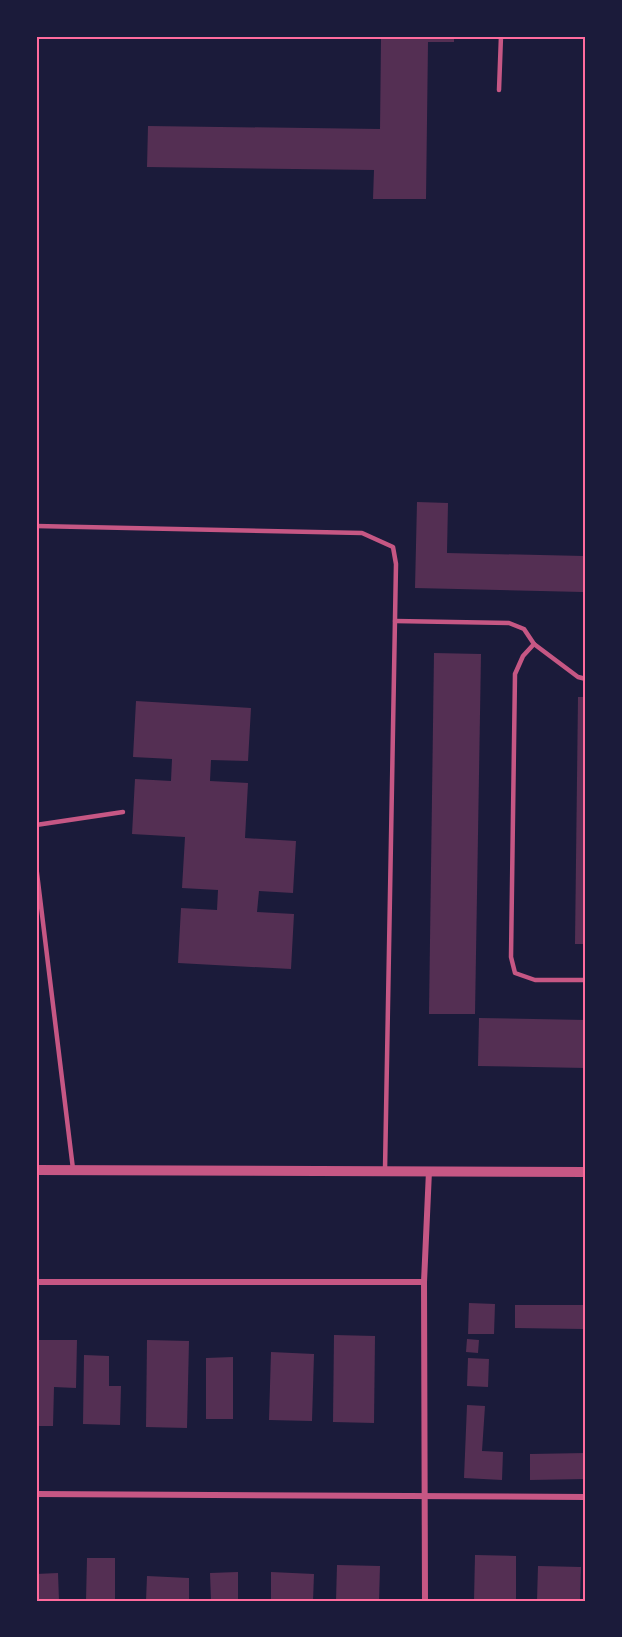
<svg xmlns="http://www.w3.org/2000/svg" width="622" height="1637" viewBox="0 0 622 1637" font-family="'Fira Sans',sans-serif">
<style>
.building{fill:#542f53}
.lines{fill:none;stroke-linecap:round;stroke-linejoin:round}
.service{stroke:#c65784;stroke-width:4.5}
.minor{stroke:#c65784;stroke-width:6}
.tertiary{stroke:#c65784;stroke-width:10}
.neatline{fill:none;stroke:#ff6b9d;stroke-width:2}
</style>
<rect width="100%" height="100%" fill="#1b1b3a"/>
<g class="building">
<polygon points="331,36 454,36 454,42 428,42 426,199 373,199 374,170 147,167 148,126 380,129 381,39"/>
<polygon points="417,502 448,503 447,553 584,556 583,592 415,588"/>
<polygon points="434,653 481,654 475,1014 429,1014"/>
<polygon points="578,697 586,697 586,944 575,944"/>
<polygon points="136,701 251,708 248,761 211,760 210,781 248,783 245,838 296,841 293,893 259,891 257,912 294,914 291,969 178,963 181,908 217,910 218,890 182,888 185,837 132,834 135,779 171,781 172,759 133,757"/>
<polygon points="479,1018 586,1020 586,1068 478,1066"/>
<polygon points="469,1303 495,1304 494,1334 468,1334"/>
<polygon points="515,1305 583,1305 583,1329 515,1328"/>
<polygon points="334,1335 375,1336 374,1423 333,1422"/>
<polygon points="467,1339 479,1340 478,1353 466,1352"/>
<polygon points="36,1340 77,1340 76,1388 54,1387 53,1426 36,1426"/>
<polygon points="147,1340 189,1341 187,1428 146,1427"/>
<polygon points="271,1352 314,1354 312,1421 269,1420"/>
<polygon points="84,1355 109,1356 109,1386 121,1386 120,1425 83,1424"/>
<polygon points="233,1357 233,1419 206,1419 206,1358"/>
<polygon points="468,1358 489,1359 488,1387 467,1386"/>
<polygon points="467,1405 485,1406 482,1451 503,1452 502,1480 464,1478"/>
<polygon points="586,1453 586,1479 530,1480 530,1454"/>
<polygon points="475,1555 516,1556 516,1601 474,1601"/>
<polygon points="87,1558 115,1558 115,1601 86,1601"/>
<polygon points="337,1565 380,1566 379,1601 336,1601"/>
<polygon points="538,1566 581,1567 580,1601 537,1601"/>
<polygon points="238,1572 238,1601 211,1601 210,1573"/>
<polygon points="271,1572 314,1574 313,1601 271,1601"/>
<polygon points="58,1573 59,1601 36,1601 36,1574"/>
<polygon points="147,1576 189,1578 189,1601 146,1601"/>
</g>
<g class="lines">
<g class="service">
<polyline points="499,90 501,36"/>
<polyline points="586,156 586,159"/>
<polyline points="36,526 362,533 393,547 396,564 385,1170"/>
<polyline points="395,621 509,623 524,629 534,644 578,677 586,679"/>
<polyline points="534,644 523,656 515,674 511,957 515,973 535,980 586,980"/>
<polyline points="36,825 123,812"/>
<polyline points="36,865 73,1169"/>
</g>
<g class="minor">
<polyline points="36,1282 424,1282"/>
<polyline points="36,1494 586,1497"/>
<polyline points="425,1601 424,1282 429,1171"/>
</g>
<polyline class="tertiary" points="36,1170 586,1172"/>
</g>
<rect width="622" height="1637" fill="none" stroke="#1b1b3a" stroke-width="75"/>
<rect x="38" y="38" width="546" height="1562" class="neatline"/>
</svg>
